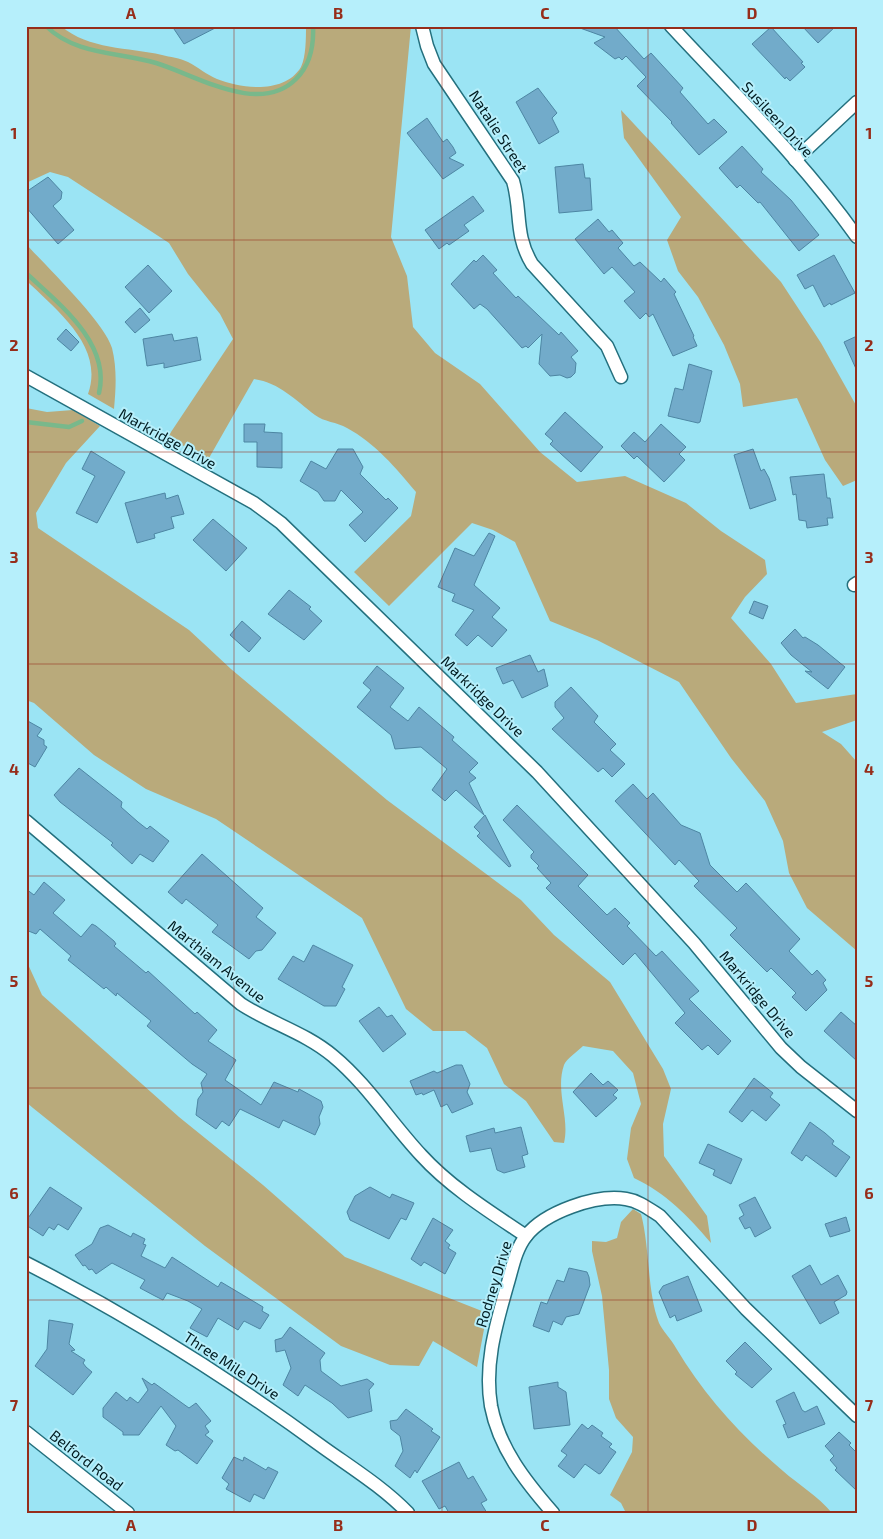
<svg xmlns="http://www.w3.org/2000/svg" width="883" height="1539" viewBox="0 0 883 1539" font-family="'Exo 2',sans-serif">
<style>
.green{fill:#b9aa7b}
.lines{fill:none;stroke-linecap:round;stroke-linejoin:round}
.stream{stroke:#79b88b;stroke-width:4.5}
.building{fill:#72abca;stroke:#4d86a3}
.street-casing{stroke:#24707e;stroke-width:15}
.street{stroke:#fff;stroke-width:12}
.grid{fill:none;stroke:#962d1a;stroke-width:1;stroke-opacity:0.55}
.labels{text-anchor:middle;dominant-baseline:central;stroke-width:4;stroke-linejoin:round;paint-order:stroke}
.street-label{font-size:15px;fill:#001b20;stroke:#b6effb}
.neatline{fill:none;stroke:#962d1a;stroke-width:2}
.grid-label{font-size:16px;text-anchor:middle;font-weight:bold;fill:#962d1a}
</style>
<rect width="100%" height="100%" fill="#9be4f4"/>
<g class="green">
<path d="M26,26H61C89,50 128,47 162,55C170,57 180,58 188,62C198,67 207,75 217,79C242,89 285,94 301,67C306,57 306,38 306,26H411L391,237L407,276L413,327L435,353L480,384L540,452L577,482L625,476L686,503L721,531L765,560L767,574L745,597L731,618L771,664L796,703L857,694V720L822,732L841,744L857,762V951L807,908L789,873L783,841L765,801L731,758L679,682L597,640L550,621L515,542L493,530L472,523L389,606L354,572L411,516L416,492C396,468 375,443 347,428C337,422 324,422 315,415C295,400 280,383 254,379L209,458L167,438L233,339L220,314L188,274L169,243L68,177L50,172L26,183Z"/>
<polygon points="621,110 781,282 821,343 857,407 857,480 843,486 825,460 797,398 743,407 740,384 724,345 698,297 678,271 667,240 681,217 624,138"/>
<path d="M26,244C46,266 105,323 112,348C117,368 116,388 114,409L88,394C105,346 56,310 26,280Z"/>
<path d="M26,408L47,412L73,410L100,426L66,463L36,513L38,528L189,630L231,669L387,800L521,900L554,935L610,982L663,1069L671,1089L663,1124L664,1156L707,1216L711,1243C688,1216 666,1193 634,1178L627,1159L631,1128L641,1104L633,1073L613,1051L583,1046C578,1051 566,1059 564,1065C555,1091 570,1118 564,1143L554,1142L526,1101L504,1084L487,1048L465,1031H433L406,1009L362,918L216,819L146,789L94,755L34,703L26,700Z"/>
<polygon points="26,960 42,995 179,1117 263,1185 345,1257 487,1313 477,1367 433,1341 419,1366 390,1365 341,1346 205,1246 33,1108 26,1102"/>
<path d="M633,1209L641,1214C650,1248 647,1292 659,1323C662,1330 672,1340 676,1348C704,1395 741,1436 783,1471C799,1485 818,1496 832,1513H626L621,1503L610,1495L632,1452L633,1437L616,1418L609,1399V1370L602,1296L592,1251V1241L606,1242L617,1238L621,1222Z"/>
</g>
<g class="lines">
<g class="stream">
<path d="M46,26C75,55 119,52 156,63C196,75 259,116 296,79C310,65 314,46 313,26"/>
<path d="M26,273C58,303 111,343 99,393"/>
<polyline points="26,422 69,427 82,421"/>
</g>
</g>
<g class="building">
<polygon points="172,26 219,26 184,44"/>
<polygon points="580,26 614,26 644,59 651,53 683,88 680,92 708,124 714,119 727,132 699,155 671,123 672,122 637,86 646,77 626,56 622,60 619,57 615,59 594,43 605,37 580,28"/>
<polygon points="802,26 836,26 818,43"/>
<polygon points="771,27 803,62 801,63 805,67 790,81 786,77 785,79 752,44"/>
<polygon points="538,88 557,113 552,118 559,132 539,144 516,102"/>
<polygon points="427,118 443,142 447,139 453,147 456,153 449,158 464,165 443,179 407,133"/>
<polygon points="742,146 763,169 761,172 791,200 819,235 799,251 760,202 758,203 740,185 737,188 719,168"/>
<polygon points="583,164 585,178 590,178 592,210 559,213 555,167"/>
<polygon points="48,177 62,192 61,199 53,206 74,230 58,244 26,207 26,192"/>
<polygon points="473,196 484,211 464,225 469,231 449,245 447,243 439,249 425,230"/>
<polygon points="598,219 609,232 612,230 623,243 618,248 634,266 640,262 661,282 664,278 676,292 674,294 694,336 693,337 697,346 673,356 653,314 649,317 646,313 640,319 624,301 635,292 612,267 604,274 575,239"/>
<polygon points="483,255 497,270 493,273 516,298 518,296 559,335 561,332 578,351 571,357 576,363 575,373 571,377 567,378 560,375 550,376 539,364 542,334 528,348 526,346 522,348 487,309 480,304 474,309 451,284 474,260 476,262"/>
<polygon points="834,255 855,293 831,305 830,303 824,307 813,285 805,289 797,275"/>
<polygon points="148,265 172,291 149,313 125,287"/>
<polygon points="140,308 150,320 135,333 125,322"/>
<polygon points="66,329 79,342 71,351 57,339"/>
<polygon points="172,334 174,341 197,337 201,360 164,368 164,363 147,366 143,339"/>
<polygon points="857,336 857,371 844,342"/>
<polygon points="689,364 712,371 700,422 698,423 668,416 675,388 683,390"/>
<polygon points="565,412 603,447 581,472 550,444 553,441 545,434"/>
<polygon points="244,424 265,424 264,432 282,433 282,468 257,467 257,442 244,442"/>
<polygon points="661,424 686,447 679,454 685,460 664,482 637,456 634,459 621,446 634,432 645,442"/>
<polygon points="338,449 353,449 363,467 360,474 386,500 388,498 398,508 365,542 349,525 363,512 341,490 335,501 324,501 318,492 300,481 311,461 326,469"/>
<polygon points="753,449 761,471 764,469 769,478 776,500 750,509 734,455"/>
<polygon points="91,451 125,472 97,523 76,513 95,476 82,469"/>
<polygon points="824,474 827,498 830,498 833,518 827,518 828,525 807,528 806,521 799,520 796,494 793,495 790,477"/>
<polygon points="165,493 166,499 178,495 184,514 171,517 174,528 154,534 155,538 137,543 125,503"/>
<polygon points="213,519 247,548 226,571 193,540"/>
<polygon points="489,533 495,536 474,585 500,608 492,617 507,630 492,647 478,635 467,646 455,635 474,610 452,601 455,594 438,587 455,548 474,556"/>
<polygon points="289,590 311,607 309,609 322,621 304,640 268,614"/>
<polygon points="754,601 768,606 763,619 749,613"/>
<polygon points="242,621 261,638 249,652 230,635"/>
<polygon points="795,629 803,638 805,637 818,645 845,667 828,689 805,671 812,672 791,655 781,643"/>
<polygon points="530,655 538,672 544,669 548,686 522,698 513,680 503,684 496,668"/>
<polygon points="377,666 404,688 390,707 408,721 419,707 454,737 452,740 478,763 469,772 476,778 469,783 484,815 456,790 445,801 432,790 447,769 421,747 395,749 391,735 357,707 371,690 363,683"/>
<polygon points="571,687 598,716 594,722 616,744 610,750 625,764 612,777 603,768 598,772 552,729 564,718 555,707 555,702"/>
<polygon points="26,720 42,729 37,736 44,740 44,745 47,747 35,767 26,762"/>
<polygon points="79,768 122,802 121,807 138,822 147,829 150,826 169,841 153,862 140,854 132,864 111,845 113,843 60,802 54,795"/>
<polygon points="633,784 647,799 653,793 681,825 700,833 710,865 737,892 746,883 800,939 789,951 812,975 817,970 826,980 823,983 827,990 806,1011 792,997 796,993 771,968 767,972 730,935 737,928 694,886 699,881 679,860 675,865 615,801"/>
<polygon points="517,805 588,875 578,886 607,915 615,908 630,923 627,926 656,956 662,951 699,991 689,999 731,1041 718,1055 708,1045 702,1050 675,1023 685,1013 635,953 623,965 546,888 551,883 537,868 539,866 531,858 531,855 534,852 503,820"/>
<polygon points="485,815 511,866 509,867 477,836 480,833 474,827"/>
<polygon points="202,854 263,908 256,917 276,933 262,950 256,951 249,959 212,932 218,925 186,899 182,904 168,892"/>
<polygon points="44,882 65,900 53,913 81,937 92,924 96,926 114,941 116,944 114,946 146,973 148,971 195,1014 197,1012 217,1030 208,1041 236,1060 225,1080 261,1105 274,1082 298,1092 299,1089 321,1101 323,1107 319,1117 320,1124 315,1135 283,1120 279,1128 240,1109 229,1126 222,1121 216,1129 196,1115 198,1099 203,1092 201,1083 207,1074 192,1064 147,1026 151,1021 117,993 116,996 106,987 104,989 68,960 71,956 40,929 36,934 26,930 26,889 34,895"/>
<polygon points="313,945 353,965 342,987 345,989 336,1006 324,1006 278,979 293,956 304,962"/>
<polygon points="379,1007 387,1017 392,1015 406,1034 383,1052 359,1021"/>
<polygon points="841,1012 857,1026 857,1061 824,1031"/>
<polygon points="456,1065 462,1065 470,1084 467,1092 473,1104 452,1113 447,1104 441,1107 434,1090 423,1095 422,1093 416,1095 410,1081 434,1071 437,1073"/>
<polygon points="591,1073 603,1085 608,1081 618,1090 613,1095 617,1098 596,1117 573,1092"/>
<polygon points="754,1078 773,1093 770,1097 780,1105 766,1121 752,1110 742,1122 729,1112"/>
<polygon points="810,1122 825,1133 834,1141 832,1144 850,1157 836,1177 806,1155 802,1161 791,1153"/>
<polygon points="521,1127 528,1154 522,1156 525,1167 504,1173 497,1170 491,1148 470,1152 466,1136 494,1128 495,1133"/>
<polygon points="708,1144 742,1159 731,1184 713,1175 715,1170 699,1163"/>
<polygon points="50,1187 82,1208 68,1230 58,1224 54,1230 49,1227 43,1236 26,1225 26,1221"/>
<polygon points="370,1187 390,1198 392,1194 414,1203 406,1220 401,1218 389,1239 350,1220 347,1212 355,1196"/>
<polygon points="755,1197 771,1228 755,1237 750,1227 745,1229 739,1218 744,1215 739,1205"/>
<polygon points="846,1217 850,1231 830,1237 825,1224"/>
<polygon points="433,1218 453,1230 445,1241 450,1245 448,1248 456,1253 445,1274 424,1262 421,1266 411,1259"/>
<polygon points="108,1225 131,1237 133,1233 145,1239 143,1244 146,1245 141,1256 165,1268 172,1257 218,1287 221,1282 263,1307 262,1311 269,1315 260,1329 244,1321 238,1330 218,1318 207,1337 190,1328 202,1309 188,1301 167,1293 163,1300 155,1296 140,1288 145,1280 112,1263 96,1274 92,1269 89,1270 85,1265 83,1266 75,1255 92,1244 100,1228"/>
<polygon points="810,1265 821,1285 838,1275 847,1292 846,1295 834,1302 839,1313 820,1324 792,1276"/>
<polygon points="569,1268 587,1272 589,1277 590,1285 579,1314 566,1317 562,1325 553,1321 549,1332 533,1326 541,1302 547,1304 557,1280 564,1282"/>
<polygon points="688,1276 702,1311 677,1321 675,1315 670,1318 659,1292 663,1286"/>
<polygon points="49,1320 73,1324 69,1344 75,1350 71,1351 85,1360 83,1363 86,1367 92,1372 73,1395 35,1366 47,1349"/>
<polygon points="290,1327 325,1353 320,1360 321,1371 341,1386 367,1379 374,1384 369,1390 372,1411 348,1418 332,1403 305,1385 298,1396 283,1385 291,1368 285,1350 276,1352 275,1340 282,1338"/>
<polygon points="745,1342 772,1369 752,1388 735,1374 737,1372 726,1361"/>
<polygon points="142,1378 152,1385 154,1383 189,1408 196,1403 211,1421 205,1426 209,1432 205,1435 213,1441 197,1464 178,1450 175,1451 166,1445 176,1426 161,1406 139,1435 123,1435 123,1432 103,1417 103,1408 116,1392 127,1401 130,1397 138,1403 148,1390"/>
<polygon points="558,1382 558,1387 566,1392 570,1425 534,1429 529,1387"/>
<polygon points="794,1392 802,1410 805,1412 817,1406 825,1424 788,1438 783,1425 786,1424 776,1401"/>
<polygon points="406,1409 433,1429 431,1431 440,1437 417,1473 415,1470 410,1478 395,1466 403,1451 400,1436 391,1429 390,1421 397,1420"/>
<polygon points="582,1424 588,1429 592,1425 603,1433 601,1436 612,1444 609,1447 616,1452 601,1473 599,1474 585,1464 574,1478 558,1466 567,1455 561,1451"/>
<polygon points="839,1432 851,1443 849,1445 857,1453 857,1491 835,1470 837,1468 830,1460 834,1456 825,1446"/>
<polygon points="234,1457 243,1461 244,1457 266,1470 268,1467 278,1472 264,1499 254,1494 250,1502 226,1489 229,1484 222,1478"/>
<polygon points="459,1462 468,1479 473,1476 487,1500 481,1503 487,1513 449,1513 445,1506 439,1509 422,1481"/>
</g>
<g class="lines">
<defs>
<g id="street">
<path d="M422,26L427,46L434,64L513,181C522,212 514,234 532,264L607,346L621,377"/>
<path d="M671,26C735,95 803,161 857,237"/>
<polyline points="795,160 857,102"/>
<polyline points="26,376 254,503 281,523 537,772 694,943 781,1048 801,1067 857,1111"/>
<polyline points="854,585 857,583"/>
<path d="M26,821L241,1004C270,1023 306,1033 333,1056C367,1084 391,1123 421,1155C450,1187 490,1212 526,1236"/>
<path d="M26,1263C130,1316 230,1379 324,1448C352,1468 384,1488 408,1513"/>
<polyline points="26,1432 128,1513"/>
<path d="M553,1513C525,1481 499,1448 491,1406C484,1364 496,1325 507,1286C512,1270 515,1250 526,1236C545,1212 596,1194 626,1199C639,1201 649,1209 660,1216L746,1309L857,1416"/>
</g>
</defs>
<use href="#street" class="street-casing"/>
<use href="#street" class="street"/>
</g>
<path class="grid" d="M234,26V1513M442,26V1513M648,26V1513M26,240H857M26,452H857M26,664H857M26,876H857M26,1088H857M26,1300H857"/>
<g class="labels">
<g class="street-label">
<text transform="translate(778 119) rotate(47)">Susileen Drive</text>
<text transform="translate(499 131) rotate(57)">Natalie Street</text>
<text transform="translate(168 438) rotate(29)">Markridge Drive</text>
<text transform="translate(483 696) rotate(44)">Markridge Drive</text>
<text transform="translate(217 961) rotate(39)">Marthiam Avenue</text>
<text transform="translate(758 994) rotate(50)">Markridge Drive</text>
<text transform="translate(493 1284) rotate(-73)">Rodney Drive</text>
<text transform="translate(232 1365) rotate(33)">Three Mile Drive</text>
<text transform="translate(87 1460) rotate(38)">Belford Road</text>
</g>
</g>
<rect width="883" height="1539" fill="none" stroke="#b6effb" stroke-width="55"/>
<rect x="28" y="28" width="828" height="1484" class="neatline"/>
<g class="grid-label">
<text x="131" y="19">A</text>
<text x="338" y="19">B</text>
<text x="545" y="19">C</text>
<text x="752" y="19">D</text>
<text x="14" y="139">1</text>
<text x="869" y="139">1</text>
<text x="14" y="351">2</text>
<text x="869" y="351">2</text>
<text x="14" y="563">3</text>
<text x="869" y="563">3</text>
<text x="14" y="775">4</text>
<text x="869" y="775">4</text>
<text x="14" y="987">5</text>
<text x="869" y="987">5</text>
<text x="14" y="1199">6</text>
<text x="869" y="1199">6</text>
<text x="14" y="1411">7</text>
<text x="869" y="1411">7</text>
<text x="131" y="1531">A</text>
<text x="338" y="1531">B</text>
<text x="545" y="1531">C</text>
<text x="752" y="1531">D</text>
</g>
</svg>
